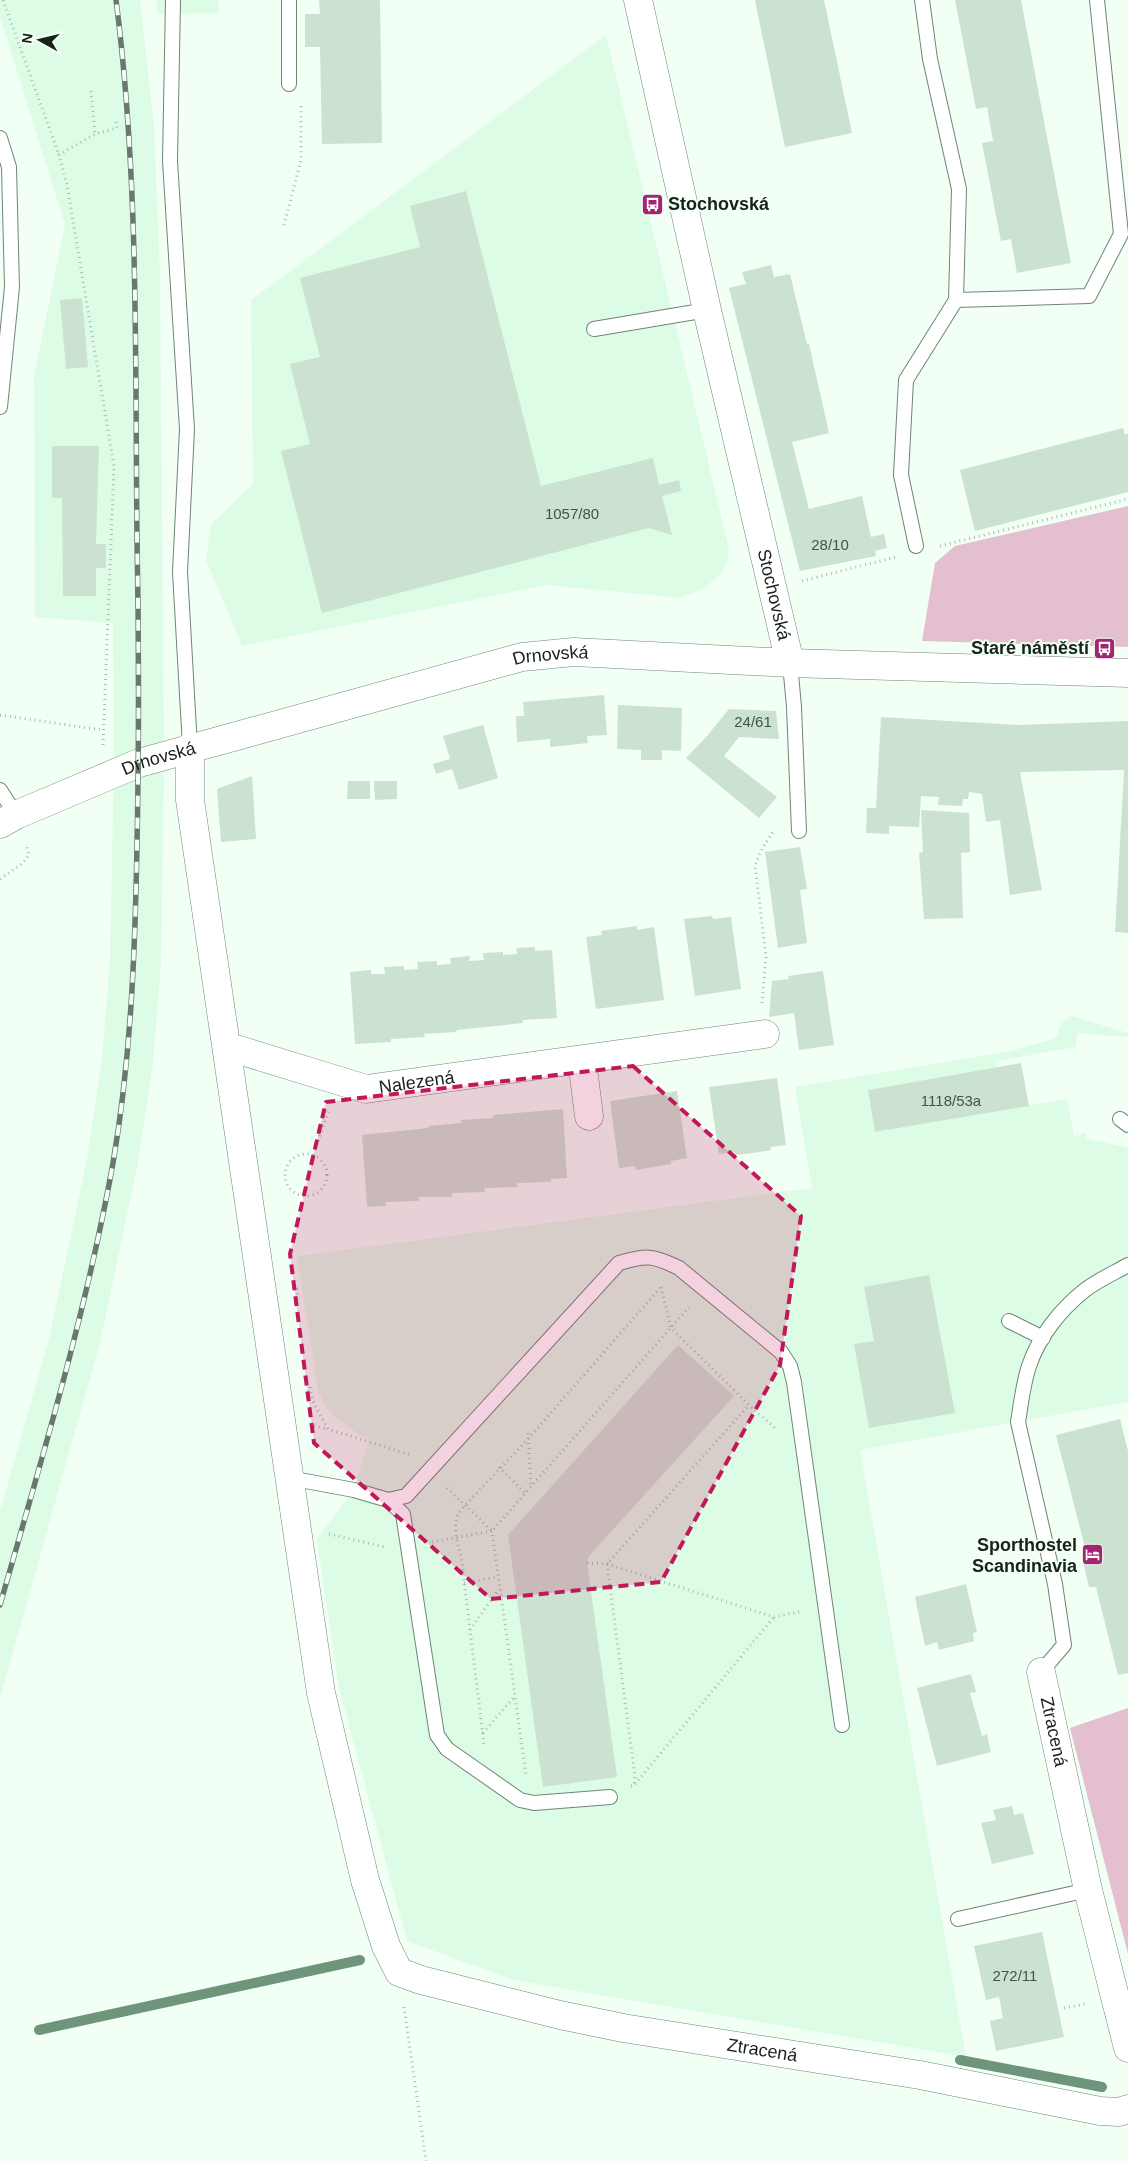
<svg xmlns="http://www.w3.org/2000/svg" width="1128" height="2161" viewBox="0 0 1128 2161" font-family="Helvetica,sans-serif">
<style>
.built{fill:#ddfce5}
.green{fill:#e3bfd0}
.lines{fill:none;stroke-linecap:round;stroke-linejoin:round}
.stream{stroke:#6e9479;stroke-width:10}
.building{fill:#cbe2d1}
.lane-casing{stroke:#708576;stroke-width:16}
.street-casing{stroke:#708576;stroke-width:29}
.secondary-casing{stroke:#708576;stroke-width:29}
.path{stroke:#aebab1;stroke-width:3;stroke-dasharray:1 4;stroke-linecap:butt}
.lane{stroke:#fff;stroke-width:14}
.street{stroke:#fff;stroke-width:28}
.secondary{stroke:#fff;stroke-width:28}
.rail-casing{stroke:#6b766e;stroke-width:5.5}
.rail{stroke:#f1fff5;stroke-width:4;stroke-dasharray:11;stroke-linecap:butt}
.marked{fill:#c2185b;fill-opacity:0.2;stroke:#c2185b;stroke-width:4;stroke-dasharray:10 6;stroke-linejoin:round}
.labels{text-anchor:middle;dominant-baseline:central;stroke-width:4;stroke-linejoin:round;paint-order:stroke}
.number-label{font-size:15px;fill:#455148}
.poi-label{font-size:18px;font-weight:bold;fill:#18211a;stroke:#f1fff5;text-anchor:end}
.street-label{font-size:18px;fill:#18211a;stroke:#f1fff5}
</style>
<rect width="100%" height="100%" fill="#f1fff5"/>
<g class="built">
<polygon points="0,0 140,0 154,126 160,275 164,761 161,963 153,1064 137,1168 99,1347 0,1698 0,1512 50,1335 87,1159 102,1059 110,960 114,761 113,623 35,617 34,376 65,225 0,17"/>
<polygon points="156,0 218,0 219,13 158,14"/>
<polygon points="606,35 729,549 728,559 723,571 705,588 681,598 547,585 242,646 206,560 211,524 253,484 251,300"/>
<polygon points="1072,1016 1128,1033 1128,1037 1077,1033 1076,1047 996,1061 997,1067 868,1090 876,1132 1067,1099 1074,1136 1086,1133 1086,1138 1128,1148 1128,1402 860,1450 966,2057 513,1980 407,1941 339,1688 317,1539 354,1490 369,1438 359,1435 333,1415 324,1404 318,1391 297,1256 812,1188 795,1087 1011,1051 1056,1038 1061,1023"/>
</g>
<g class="green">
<polygon points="1128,506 1128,647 922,641 935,563 955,546"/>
<polygon points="1128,1708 1128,1954 1070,1728"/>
</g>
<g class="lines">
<g class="stream">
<polyline points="39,2030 360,1960"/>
<polyline points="960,2060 1102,2087"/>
</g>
</g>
<g class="building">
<polygon points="319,0 380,0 382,143 322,144 320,47 305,47 305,14 320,14"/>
<polygon points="755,0 824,0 852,133 785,147"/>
<polygon points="955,0 1021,0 1071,263 1017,273 1011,239 1001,241 982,143 993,141 987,107 976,109"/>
<polygon points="466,191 541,486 653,458 659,485 679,480 681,491 662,496 672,535 649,528 322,613 281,451 310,444 290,364 320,357 300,278 420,247 410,206"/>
<polygon points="771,265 774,277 790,274 807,344 809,344 829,433 792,442 809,509 862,496 871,537 884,534 887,548 875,551 876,556 800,571 729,288 746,284 742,272"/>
<polygon points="82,298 88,367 66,369 60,300"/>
<polygon points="1123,428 1125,435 1128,433 1128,492 975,531 960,470"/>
<polygon points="52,446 99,446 96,544 106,544 106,568 96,568 96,596 63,596 62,498 52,498"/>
<polygon points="604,695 607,735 587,736 588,743 550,747 550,739 517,742 516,716 524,716 523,702"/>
<polygon points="618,705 682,708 681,751 662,750 662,760 641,760 641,750 617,749"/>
<polygon points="729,709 776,711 779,739 739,737 724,756 777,797 759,818 686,758 707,736"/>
<polygon points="881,717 1020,725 1128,721 1128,933 1115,932 1124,770 1020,772 1042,890 1010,895 1000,820 986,822 982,794 969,792 968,799 963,799 962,806 938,805 939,797 921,796 919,827 889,826 889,834 866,833 867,808 876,808"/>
<polygon points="483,725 498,778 459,790 452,769 436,774 433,764 450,759 443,736"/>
<polygon points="252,776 256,839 221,842 217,789"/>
<polygon points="348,781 370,781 370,799 347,799"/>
<polygon points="374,781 397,781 397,799 375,800"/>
<polygon points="921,810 969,813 970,852 961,853 963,918 924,919 919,853 923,852"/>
<polygon points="800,847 807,889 800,890 807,943 778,948 765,852"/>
<polygon points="712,916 713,919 731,917 741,989 695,996 684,919"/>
<polygon points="637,926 637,930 654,927 664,1000 596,1009 586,937 602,935 601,931"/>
<polygon points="535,947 535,951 552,950 557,1018 523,1020 523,1023 457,1030 456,1032 424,1034 425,1037 391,1039 391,1042 355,1044 350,972 371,970 371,974 385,974 384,967 404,966 404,970 418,969 417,962 437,961 437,965 451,964 450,958 470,956 469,961 484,960 483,953 503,952 503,955 517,954 516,948"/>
<polygon points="823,971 834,1045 799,1050 794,1013 769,1017 772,981 789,979 788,976"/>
<polygon points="1021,1063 1029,1106 875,1132 868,1090"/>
<polygon points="777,1078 786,1145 771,1147 771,1150 753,1153 735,1155 735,1152 719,1154 709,1087"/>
<polygon points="677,1091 687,1158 671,1161 671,1164 636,1170 635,1166 619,1168 610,1101"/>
<polygon points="563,1109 567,1178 551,1179 551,1182 517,1183 517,1187 484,1188 485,1192 452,1193 452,1197 419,1197 419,1201 386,1202 386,1206 367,1207 362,1135 428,1128 429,1126 461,1123 461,1120 493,1118 493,1115"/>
<polygon points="929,1275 955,1413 869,1428 854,1344 874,1341 864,1287"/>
<polygon points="678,1345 734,1396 589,1556 587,1563 617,1777 543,1787 508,1535"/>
<polygon points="1120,1419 1128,1451 1128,1673 1118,1675 1096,1587 1089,1587 1082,1557 1087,1555 1056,1435"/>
<polygon points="966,1584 977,1632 973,1633 974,1641 939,1650 937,1642 925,1646 915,1597"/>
<polygon points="971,1674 976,1692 970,1693 982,1736 987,1734 991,1752 937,1766 917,1688"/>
<polygon points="1012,1806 1014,1815 1023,1813 1034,1854 992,1864 981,1823 996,1820 993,1810"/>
<polygon points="1042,1932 1064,2037 996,2051 990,2021 1003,2018 999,1997 986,2000 974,1946"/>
</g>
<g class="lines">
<defs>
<g id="lane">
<polyline points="173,0 170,161 187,429 180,572 190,747"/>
<polyline points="289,0 289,84"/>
<polyline points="0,138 9,167 12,287 0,407"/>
<polyline points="956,300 1089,296 1121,234 1097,0"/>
<polyline points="594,329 707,310"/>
<polyline points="916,546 901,475 906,380 956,300 959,189 930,59 922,0"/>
<polyline points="790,663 794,707 799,831"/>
<polyline points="0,790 16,815"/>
<polyline points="1120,1119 1128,1125"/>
<polyline points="1009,1321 1043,1338"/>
<polyline points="289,1478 354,1490 388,1500 403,1514 437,1735 447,1749 520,1800 534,1803 610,1797"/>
<path d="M388,1500L406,1496L619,1263C646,1255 653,1255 679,1268L781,1352L790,1366L794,1382L842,1725"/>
<path d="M1041,1672L1064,1645L1055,1584L1018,1422C1021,1404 1023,1384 1029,1366C1039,1336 1061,1309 1085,1290C1098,1280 1114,1273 1128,1265"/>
<polyline points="958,1919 1088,1890"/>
</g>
<g id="street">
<path id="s1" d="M190,747V800L321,1693L365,1880L386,1946L399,1972L421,1980L560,2015L623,2028L920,2075L1100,2111L1119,2112L1128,2109"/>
<path id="s2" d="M227,1049L239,1050L366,1089L765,1034"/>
<polyline points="582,1060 589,1116"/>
<path id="s3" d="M1041,1672L1088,1890L1128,2048"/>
</g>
<g id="secondary">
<path id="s4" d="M638,0L707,310L790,663"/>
<path id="s5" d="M0,824L16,815L139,763L522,657L574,652L790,663L1128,673"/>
</g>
</defs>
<use href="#lane" class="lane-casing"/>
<use href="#street" class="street-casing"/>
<use href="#secondary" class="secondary-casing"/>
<g class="path">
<polyline points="3,0 59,155"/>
<polyline points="91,91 95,134"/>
<polyline points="284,225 301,160 301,105"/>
<polyline points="940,546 1128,499"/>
<polyline points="802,581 896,557"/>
<polyline points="0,715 102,730"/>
<polyline points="103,745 114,466 67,185 59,155 95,134 117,128 116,121"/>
<polyline points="0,879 23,863 29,855 26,844"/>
<polyline points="762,1003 766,957 755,865 762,849 774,830"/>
<circle cx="306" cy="1175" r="21"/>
<polyline points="313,1155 329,1110"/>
<polyline points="293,1285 297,1289 298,1299"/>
<polyline points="661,1287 671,1328 749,1405 775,1428"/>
<polyline points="310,1387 314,1404 328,1429 411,1455"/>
<polyline points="314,1426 327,1429"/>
<polyline points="528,1433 531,1486"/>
<polyline points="499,1467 525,1493"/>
<polyline points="447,1488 492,1531 689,1307"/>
<polyline points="329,1534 384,1547"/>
<polyline points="432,1542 492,1531 526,1775"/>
<polyline points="587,1563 607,1564 774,1617 803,1611"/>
<polyline points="464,1583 498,1577"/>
<polyline points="470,1630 499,1589"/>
<polyline points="483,1733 514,1697"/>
<path d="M484,1744L461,1556C457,1541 452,1527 459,1512L529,1438L660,1288"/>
<polyline points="635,1784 774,1617"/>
<polyline points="631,1786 634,1785 635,1777 607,1564 749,1405"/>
<polyline points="404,2007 426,2161"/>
<polyline points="1064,2008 1085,2004"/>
</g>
<use href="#lane" class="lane"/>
<use href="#street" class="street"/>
<use href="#secondary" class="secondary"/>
<defs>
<path id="rail" d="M0,1605C42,1458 86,1313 113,1163C131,1058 135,953 137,846C139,743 139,640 137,537C135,358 139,178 116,0"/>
</defs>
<use href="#rail" class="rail-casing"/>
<use href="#rail" class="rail"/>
</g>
<path class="marked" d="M633,1066L801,1216L780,1365L661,1582L491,1599L314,1443L290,1254L326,1102Z"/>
<defs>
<symbol id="bus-square" viewBox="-11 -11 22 22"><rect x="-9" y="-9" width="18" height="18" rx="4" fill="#a42372" stroke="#f1fff5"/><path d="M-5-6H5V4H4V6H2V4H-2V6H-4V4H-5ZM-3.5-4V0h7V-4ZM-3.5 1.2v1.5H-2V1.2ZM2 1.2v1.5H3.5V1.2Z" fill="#fff"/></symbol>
<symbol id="hotel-square" viewBox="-11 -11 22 22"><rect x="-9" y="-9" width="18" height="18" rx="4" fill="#a42372" stroke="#f1fff5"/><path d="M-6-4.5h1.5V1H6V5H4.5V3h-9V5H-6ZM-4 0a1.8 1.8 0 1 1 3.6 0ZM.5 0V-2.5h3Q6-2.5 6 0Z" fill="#fff"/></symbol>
</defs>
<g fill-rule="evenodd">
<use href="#bus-square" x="640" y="192" width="25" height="25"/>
<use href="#bus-square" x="1092" y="636" width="25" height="25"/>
<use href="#hotel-square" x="1080" y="1542" width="25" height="25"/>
</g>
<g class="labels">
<g class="number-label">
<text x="572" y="513">1057/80</text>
<text x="830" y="544">28/10</text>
<text x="753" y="721">24/61</text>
<text x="951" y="1100">1118/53a</text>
<text x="1015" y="1975">272/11</text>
</g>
<g class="poi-label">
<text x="668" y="204" text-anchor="start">Stochovská</text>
<text x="1089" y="648">Staré náměstí</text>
<text x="1077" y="1545">Sporthostel<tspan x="1077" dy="21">Scandinavia</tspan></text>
</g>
<g class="street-label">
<text stroke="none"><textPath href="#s4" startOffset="610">Stochovská</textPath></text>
<text stroke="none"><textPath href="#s5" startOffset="578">Drnovská</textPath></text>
<text stroke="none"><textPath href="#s5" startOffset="172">Drnovská</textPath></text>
<text stroke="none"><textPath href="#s2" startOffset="196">Nalezená</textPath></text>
<text stroke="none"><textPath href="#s3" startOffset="61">Ztracená</textPath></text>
<text stroke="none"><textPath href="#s1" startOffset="1618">Ztracená</textPath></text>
</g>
</g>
<g transform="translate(40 40) rotate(278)" stroke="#f1fff5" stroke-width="4" paint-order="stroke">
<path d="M0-4L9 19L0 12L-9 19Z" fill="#18211a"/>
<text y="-8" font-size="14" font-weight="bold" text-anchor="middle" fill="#18211a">N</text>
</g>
</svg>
